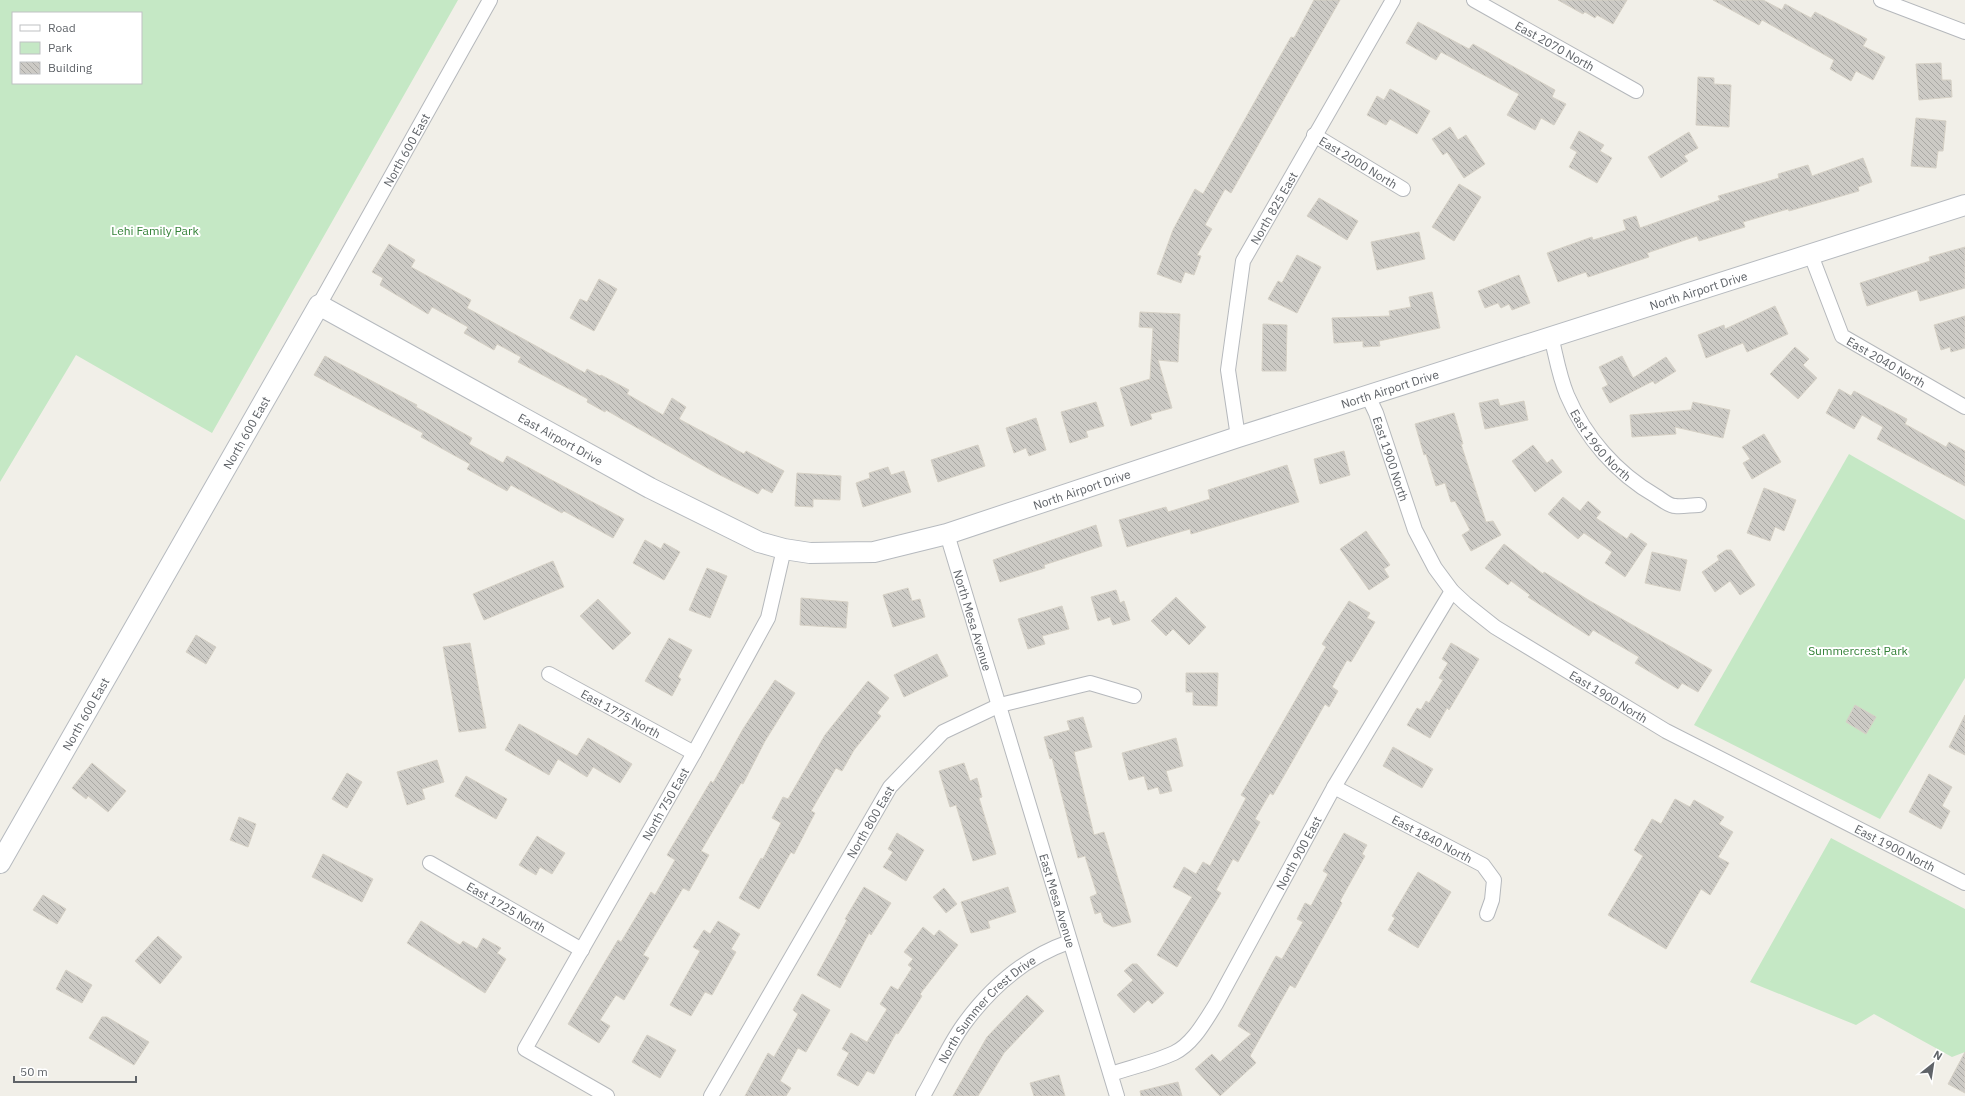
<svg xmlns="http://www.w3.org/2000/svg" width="1965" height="1096" viewBox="0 0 1965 1096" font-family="'IBM Plex Sans',sans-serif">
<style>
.green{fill:#c5e8c5;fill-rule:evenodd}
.building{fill:url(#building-back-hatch);stroke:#d6d1c6}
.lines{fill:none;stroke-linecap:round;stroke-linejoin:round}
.street-casing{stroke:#b5b8bc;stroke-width:16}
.secondary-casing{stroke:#b6babf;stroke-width:22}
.street{stroke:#fff;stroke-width:14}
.secondary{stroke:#fff;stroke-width:20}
.labels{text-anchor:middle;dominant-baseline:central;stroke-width:4;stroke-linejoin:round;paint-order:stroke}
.street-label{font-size:12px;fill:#5f6368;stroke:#fff}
.park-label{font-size:12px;fill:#348238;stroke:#fff}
</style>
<defs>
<pattern id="building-back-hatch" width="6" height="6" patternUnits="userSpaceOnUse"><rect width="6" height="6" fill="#cccac5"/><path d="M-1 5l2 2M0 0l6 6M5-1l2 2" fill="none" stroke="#a9a8a4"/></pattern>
</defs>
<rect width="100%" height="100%" fill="#f1efe8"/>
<g class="green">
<path d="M0,0H458L212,433L76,355L0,482ZM13,13H141V83H13Z"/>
<polygon points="1849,454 1965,520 1965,678 1880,819 1694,725"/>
<polygon points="1831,838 1965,909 1965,1052 1952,1057 1874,1014 1856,1025 1750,982"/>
</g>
<g class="building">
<polygon points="1314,0 1340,0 1231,193 1225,189 1205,225 1212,229 1197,255 1201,256 1194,275 1185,272 1181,283 1157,274 1173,230 1195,189 1203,194 1291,37 1294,38"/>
<polygon points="1558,0 1627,0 1613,24 1597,15 1595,18 1585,12 1583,14"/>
<polygon points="1713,0 1763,0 1782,10 1785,4 1811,18 1815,12 1867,39 1863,46 1885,57 1873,80 1856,71 1851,81 1830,69 1834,60 1762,20 1759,25"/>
<polygon points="1418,22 1469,49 1473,44 1555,90 1552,97 1566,104 1554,125 1541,118 1535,130 1507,115 1519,94 1441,52 1436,60 1406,43"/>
<polygon points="1941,63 1942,80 1951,80 1952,97 1919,100 1916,64"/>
<polygon points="1698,77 1714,78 1714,84 1731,85 1729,127 1696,125"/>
<polygon points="1390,89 1430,111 1417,134 1390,119 1386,125 1367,115 1377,96 1384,100"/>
<polygon points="1916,118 1946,121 1943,151 1938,151 1936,168 1911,166"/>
<polygon points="1450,127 1458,140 1466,135 1485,164 1464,178 1447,152 1443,155 1432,139"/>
<polygon points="1579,131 1604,145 1600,151 1612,158 1597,183 1569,167 1577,152 1570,148"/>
<polygon points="1689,132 1698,148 1684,156 1688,161 1661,178 1648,157"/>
<polygon points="1863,158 1872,182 1858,187 1859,191 1789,211 1788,209 1743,222 1745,227 1699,241 1697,236 1647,253 1649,257 1588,277 1586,272 1558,282 1547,253 1592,237 1593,240 1626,230 1623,220 1636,216 1640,228 1720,200 1718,196 1779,178 1778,174 1808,165 1812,176"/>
<polygon points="1459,184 1481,197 1454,241 1432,227"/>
<polygon points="1319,198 1358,221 1347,240 1307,216"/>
<polygon points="1419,232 1425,259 1377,270 1371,242"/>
<polygon points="389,244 415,260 411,267 471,300 467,308 585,373 587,369 600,376 601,375 629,390 627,394 663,415 672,398 686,407 679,419 744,454 746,451 784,471 772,493 762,488 758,494 716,473 606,410 605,412 587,402 588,399 518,362 521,357 497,344 494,350 464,333 468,327 432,307 428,314 380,285 383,278 372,272"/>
<polygon points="1965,247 1965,288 1920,301 1917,290 1867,306 1860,283 1930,261 1929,257"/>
<polygon points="1297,255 1321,267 1297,313 1268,299 1278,281 1282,283"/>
<polygon points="1519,275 1530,303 1512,310 1509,304 1501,308 1498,303 1485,308 1478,291"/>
<polygon points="599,279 617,289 594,331 570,318 580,299 587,302"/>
<polygon points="1432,292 1440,328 1379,341 1380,346 1363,347 1363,341 1334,343 1332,318 1390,316 1389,311 1411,307 1409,297"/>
<polygon points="1775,306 1788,334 1747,352 1743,343 1706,358 1698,335 1724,325 1725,329"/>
<polygon points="1140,312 1180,314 1178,362 1158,360 1172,408 1150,414 1152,419 1131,426 1120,388 1150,379 1153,328 1139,327"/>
<polygon points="1965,316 1965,348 1951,352 1950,347 1941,350 1934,325"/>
<polygon points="1263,324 1287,325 1286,371 1262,371"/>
<polygon points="1795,347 1809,359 1803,365 1817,378 1798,399 1770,374"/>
<polygon points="325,356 417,405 416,407 472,438 469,444 503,463 507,456 624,519 613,538 564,511 562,513 511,485 507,491 467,469 470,464 421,437 423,433 314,375"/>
<polygon points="1622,356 1633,378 1666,357 1676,371 1655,384 1653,381 1610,403 1602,388 1608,385 1599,367"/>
<polygon points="1839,389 1851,396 1854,391 1907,419 1905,424 1946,447 1949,442 1965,451 1965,486 1877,439 1883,427 1862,415 1854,429 1826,413"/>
<polygon points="1498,399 1500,406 1524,401 1528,420 1485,429 1479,403"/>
<polygon points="1096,402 1104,426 1086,431 1088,437 1070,443 1061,412"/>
<polygon points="1693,402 1730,410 1723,438 1675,427 1676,434 1632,437 1630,415 1691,410"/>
<polygon points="1454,413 1463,444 1461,444 1486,522 1493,521 1501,535 1471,551 1462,535 1470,530 1455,501 1451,502 1445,483 1436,486 1426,454 1424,455 1415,424"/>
<polygon points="1036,418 1046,450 1029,456 1026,448 1014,453 1006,428"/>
<polygon points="1764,434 1781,462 1752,479 1743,463 1750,459 1742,447"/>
<polygon points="978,445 985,466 938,482 931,460"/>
<polygon points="1533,445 1547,463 1552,459 1562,472 1535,492 1512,461"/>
<polygon points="1344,451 1350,475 1320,484 1314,459"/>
<polygon points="1287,465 1299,502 1191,534 1190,529 1127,547 1119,520 1166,507 1168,512 1210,499 1208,490"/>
<polygon points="888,467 891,475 904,471 911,492 863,507 856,483 870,478 869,473"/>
<polygon points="797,473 841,476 840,500 813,499 813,507 795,506"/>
<polygon points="1764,488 1796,500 1784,531 1775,527 1770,541 1747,533"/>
<polygon points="1563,497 1580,511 1588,501 1601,512 1596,518 1627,539 1631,533 1647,544 1625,577 1605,563 1612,552 1584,533 1578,539 1548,514"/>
<polygon points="1096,525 1102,546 1044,565 1045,568 1000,582 993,560"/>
<polygon points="1366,531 1390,565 1384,569 1389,577 1369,590 1340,549"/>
<polygon points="645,540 661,549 664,543 680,552 664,580 633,563"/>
<polygon points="1504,544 1543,574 1544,572 1590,601 1712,670 1698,692 1682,683 1678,689 1635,663 1639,657 1593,630 1589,636 1528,597 1530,595 1511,581 1508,585 1485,568"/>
<polygon points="1726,550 1731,550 1755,585 1740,595 1730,581 1715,592 1702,572 1719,560 1717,556"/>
<polygon points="1652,552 1687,560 1680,591 1645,583"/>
<polygon points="553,561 564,587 484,620 473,594"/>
<polygon points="707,568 727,576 710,618 689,610"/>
<polygon points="908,588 912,601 920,599 925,617 893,627 883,595"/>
<polygon points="1116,590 1120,603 1124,601 1130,620 1113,625 1110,617 1098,621 1091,597"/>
<polygon points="1176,597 1206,627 1189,645 1173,629 1166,636 1151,621"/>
<polygon points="801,598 848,602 846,628 800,625"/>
<polygon points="598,599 631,633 613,650 580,616"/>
<polygon points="1349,601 1370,613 1367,618 1375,622 1351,662 1347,660 1332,687 1338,691 1329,707 1325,704 1273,795 1270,793 1255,819 1260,822 1238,862 1233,859 1216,890 1221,893 1177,967 1157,955 1192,897 1173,887 1184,867 1196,874 1203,862 1210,866 1246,798 1241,795 1326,647 1322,644"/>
<polygon points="1062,606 1069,629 1042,636 1045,644 1028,649 1018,619"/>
<polygon points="196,635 216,647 206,664 186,652"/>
<polygon points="669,638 692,650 678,677 681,679 672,696 645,681"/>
<polygon points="470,643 486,728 459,732 443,647"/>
<polygon points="1451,643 1479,659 1449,710 1447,708 1430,738 1407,725 1417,708 1421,710 1426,701 1429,703 1443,680 1439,678 1448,663 1442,659"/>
<polygon points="937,654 948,676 904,697 894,675"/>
<polygon points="1186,673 1218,673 1217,706 1193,705 1193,692 1186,692"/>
<polygon points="775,680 795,693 765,741 743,784 741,783 701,851 709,855 689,891 683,888 643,955 649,958 624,1000 616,995 600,1020 610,1026 599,1043 568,1024 618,940 621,942 651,892 655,895 675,860 667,855 711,781 713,783 743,729"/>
<polygon points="868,681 889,698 877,713 881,716 854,750 842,771 836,768 811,811 815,813 794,854 791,852 759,909 739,898 761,858 763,859 781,823 772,818 783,797 788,799 825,735"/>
<polygon points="1855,705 1876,717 1866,734 1846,722"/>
<polygon points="1965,715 1965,755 1949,747"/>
<polygon points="1083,717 1092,747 1074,752 1094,835 1104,832 1131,922 1113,927 1104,922 1101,912 1095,914 1090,897 1097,894 1085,856 1078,858 1052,758 1050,759 1044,737 1070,730 1067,721"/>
<polygon points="519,724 577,756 588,738 632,764 620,783 593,767 587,777 558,759 549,775 505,750"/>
<polygon points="1176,738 1183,766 1166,771 1172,791 1160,794 1158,787 1148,790 1144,776 1129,780 1122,753"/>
<polygon points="1393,747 1433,769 1422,788 1383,766"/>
<polygon points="437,760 444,782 422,789 425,799 407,805 397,772"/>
<polygon points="92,763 126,791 108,812 88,796 86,799 72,788"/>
<polygon points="964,763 970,781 977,778 982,797 979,798 996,854 973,861 956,805 950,807 939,771"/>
<polygon points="347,773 362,782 347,808 332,799"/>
<polygon points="1929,774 1952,787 1942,806 1950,811 1941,829 1909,812"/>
<polygon points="466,776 507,799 496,819 455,796"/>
<polygon points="1675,799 1690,807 1694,800 1724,817 1719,824 1733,832 1718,857 1729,863 1710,895 1701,889 1666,949 1608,915 1643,856 1634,850 1652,819 1661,824"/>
<polygon points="239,817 256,824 248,847 230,840"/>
<polygon points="897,833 924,850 906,881 883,867 893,852 888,849"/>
<polygon points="1344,833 1367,845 1362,854 1365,856 1340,901 1342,903 1295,988 1290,985 1250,1056 1256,1063 1220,1096 1195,1069 1212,1054 1220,1062 1251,1034 1238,1026 1276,956 1282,959 1303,922 1297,919 1305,903 1311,906 1328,874 1323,871"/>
<polygon points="537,836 565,853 552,874 540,867 536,875 519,865"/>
<polygon points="323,854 373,879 362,902 312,877"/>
<polygon points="1418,872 1451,892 1418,948 1388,930 1395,918 1392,916"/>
<polygon points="864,887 891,903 871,935 869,933 840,988 817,975 847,920 845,919"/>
<polygon points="1008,887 1016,912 988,921 990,928 971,933 961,902"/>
<polygon points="944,888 957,904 946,913 933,897"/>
<polygon points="43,895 66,909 57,924 33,910"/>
<polygon points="421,921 460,945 463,941 477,949 483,938 501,948 497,953 506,959 485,993 407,943"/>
<polygon points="718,921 740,934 731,949 736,952 712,995 705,992 691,1016 670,1005 700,951 693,947 704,930 710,934"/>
<polygon points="923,927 934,936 939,930 958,945 920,994 922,996 898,1034 896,1033 874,1074 867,1071 858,1086 837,1075 849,1053 842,1049 851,1033 867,1042 887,1009 880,1004 891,986 898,990 912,968 908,965 913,959 904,952"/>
<polygon points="158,936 182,957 160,984 135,961"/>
<polygon points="1132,964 1137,964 1164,993 1152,1004 1148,1000 1134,1013 1117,995 1133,980 1124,971"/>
<polygon points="66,970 92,985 82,1003 56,989"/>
<polygon points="802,994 830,1010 806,1052 798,1048 780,1081 791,1088 786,1096 745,1096 768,1053 774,1057 798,1014 793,1010"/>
<polygon points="1027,995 1044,1011 1004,1053 978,1096 953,1096 987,1037"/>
<polygon points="102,1017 107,1017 149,1042 134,1065 89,1038"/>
<polygon points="647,1035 676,1050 660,1078 632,1062"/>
<polygon points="1965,1052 1965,1093 1948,1084"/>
<polygon points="1059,1075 1065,1096 1034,1096 1030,1083"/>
<polygon points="1178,1082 1182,1096 1141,1096 1140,1091"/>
</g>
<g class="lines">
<defs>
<g id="street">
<path id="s1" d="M1474,0L1636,91"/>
<polyline points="1881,0 1965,32"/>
<path id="s2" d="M1314,135L1403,189"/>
<path id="s3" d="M1811,255L1842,336L1965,407"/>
<path id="s4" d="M319,305L490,0"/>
<path id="s5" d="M1551,336C1556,356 1559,376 1567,395C1585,437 1616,473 1656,496C1661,499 1669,506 1675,506C1682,507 1691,505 1699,505"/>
<path id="s6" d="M1368,396L1376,413L1415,530L1435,568L1452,591L1466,604L1495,627L1666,731L1965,883"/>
<path id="s7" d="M1238,437L1228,370L1243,261L1393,0"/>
<path id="s8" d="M947,534L1117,1096"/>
<path id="s9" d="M549,674L694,753"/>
<path id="s10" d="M1334,787L1483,865L1494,880L1492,900L1487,914"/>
<path id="s11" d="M430,863L582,950"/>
<path id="s12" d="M1111,1074C1132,1067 1154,1062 1174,1053C1193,1044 1205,1021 1216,1004L1334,787L1452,591"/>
<path id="s13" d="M607,1096L525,1049L694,753L768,618L784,549"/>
<path id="s14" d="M711,1096L890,787L943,732L1000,705L1090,683L1134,696"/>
<path id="s15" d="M923,1096C937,1072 948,1046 964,1024C991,987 1026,957 1069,942"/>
</g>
<g id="secondary">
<path id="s16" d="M0,863L319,305L650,488L759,542L784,549L810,553L874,552L947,534L1238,437L1965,205"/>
</g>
</defs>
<use href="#street" class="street-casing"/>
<use href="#secondary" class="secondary-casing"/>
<use href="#street" class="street"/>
<use href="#secondary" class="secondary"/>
</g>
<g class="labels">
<g class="street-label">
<text stroke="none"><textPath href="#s1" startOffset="93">East 2070 North</textPath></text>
<text stroke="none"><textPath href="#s4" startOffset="178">North 600 East</textPath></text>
<text stroke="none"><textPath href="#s2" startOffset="52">East 2000 North</textPath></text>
<text stroke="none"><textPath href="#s7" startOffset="239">North 825 East</textPath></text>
<text stroke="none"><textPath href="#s16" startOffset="2124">North Airport Drive</textPath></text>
<text stroke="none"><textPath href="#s3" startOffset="138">East 2040 North</textPath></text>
<text stroke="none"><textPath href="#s16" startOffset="1800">North Airport Drive</textPath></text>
<text stroke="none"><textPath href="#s16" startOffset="496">North 600 East</textPath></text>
<text stroke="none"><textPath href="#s16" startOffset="919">East Airport Drive</textPath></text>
<text stroke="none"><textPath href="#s5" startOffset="122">East 1960 North</textPath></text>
<text stroke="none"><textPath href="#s6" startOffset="67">East 1900 North</textPath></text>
<text stroke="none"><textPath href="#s16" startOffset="1476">North Airport Drive</textPath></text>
<text stroke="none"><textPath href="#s8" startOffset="90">North Mesa Avenue</textPath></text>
<text stroke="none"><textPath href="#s6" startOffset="403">East 1900 North</textPath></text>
<text stroke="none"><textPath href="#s16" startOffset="172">North 600 East</textPath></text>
<text stroke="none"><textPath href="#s9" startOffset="82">East 1775 North</textPath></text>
<text stroke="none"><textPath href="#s13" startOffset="377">North 750 East</textPath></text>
<text stroke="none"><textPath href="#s14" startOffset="317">North 800 East</textPath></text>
<text stroke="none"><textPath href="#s10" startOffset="111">East 1840 North</textPath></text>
<text stroke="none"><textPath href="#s6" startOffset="727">East 1900 North</textPath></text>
<text stroke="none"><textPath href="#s12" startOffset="304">North 900 East</textPath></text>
<text stroke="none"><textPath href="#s8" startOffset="383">East Mesa Avenue</textPath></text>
<text stroke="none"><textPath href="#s11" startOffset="88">East 1725 North</textPath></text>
<text stroke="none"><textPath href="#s15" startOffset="109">North Summer Crest Drive</textPath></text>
</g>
<g class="park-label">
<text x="155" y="230">Lehi Family Park</text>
<text x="1858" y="650">Summercrest Park</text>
</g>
</g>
<rect x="12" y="12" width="130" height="72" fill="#ffffff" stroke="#bfc1c3"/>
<rect x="20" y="25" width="20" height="6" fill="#ffffff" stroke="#bfc1c3"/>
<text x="48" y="32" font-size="12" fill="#5f6368">Road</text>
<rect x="20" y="42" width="20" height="12" fill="#c5e8c5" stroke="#bfc1c3"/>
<text x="48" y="52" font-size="12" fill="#5f6368">Park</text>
<rect x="20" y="62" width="20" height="12" fill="url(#building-back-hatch)" stroke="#bfc1c3"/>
<text x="48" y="72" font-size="12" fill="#5f6368">Building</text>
<g transform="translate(1933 1064) rotate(30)" stroke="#ffffff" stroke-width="3" paint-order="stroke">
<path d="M0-3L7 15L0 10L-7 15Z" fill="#5f6368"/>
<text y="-6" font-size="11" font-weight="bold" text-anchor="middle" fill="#5f6368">N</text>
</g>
<path d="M14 1076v6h122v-6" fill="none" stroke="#5f6368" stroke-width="2"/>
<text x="20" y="1076" font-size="12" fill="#5f6368" stroke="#ffffff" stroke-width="3" paint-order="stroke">50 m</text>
</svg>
